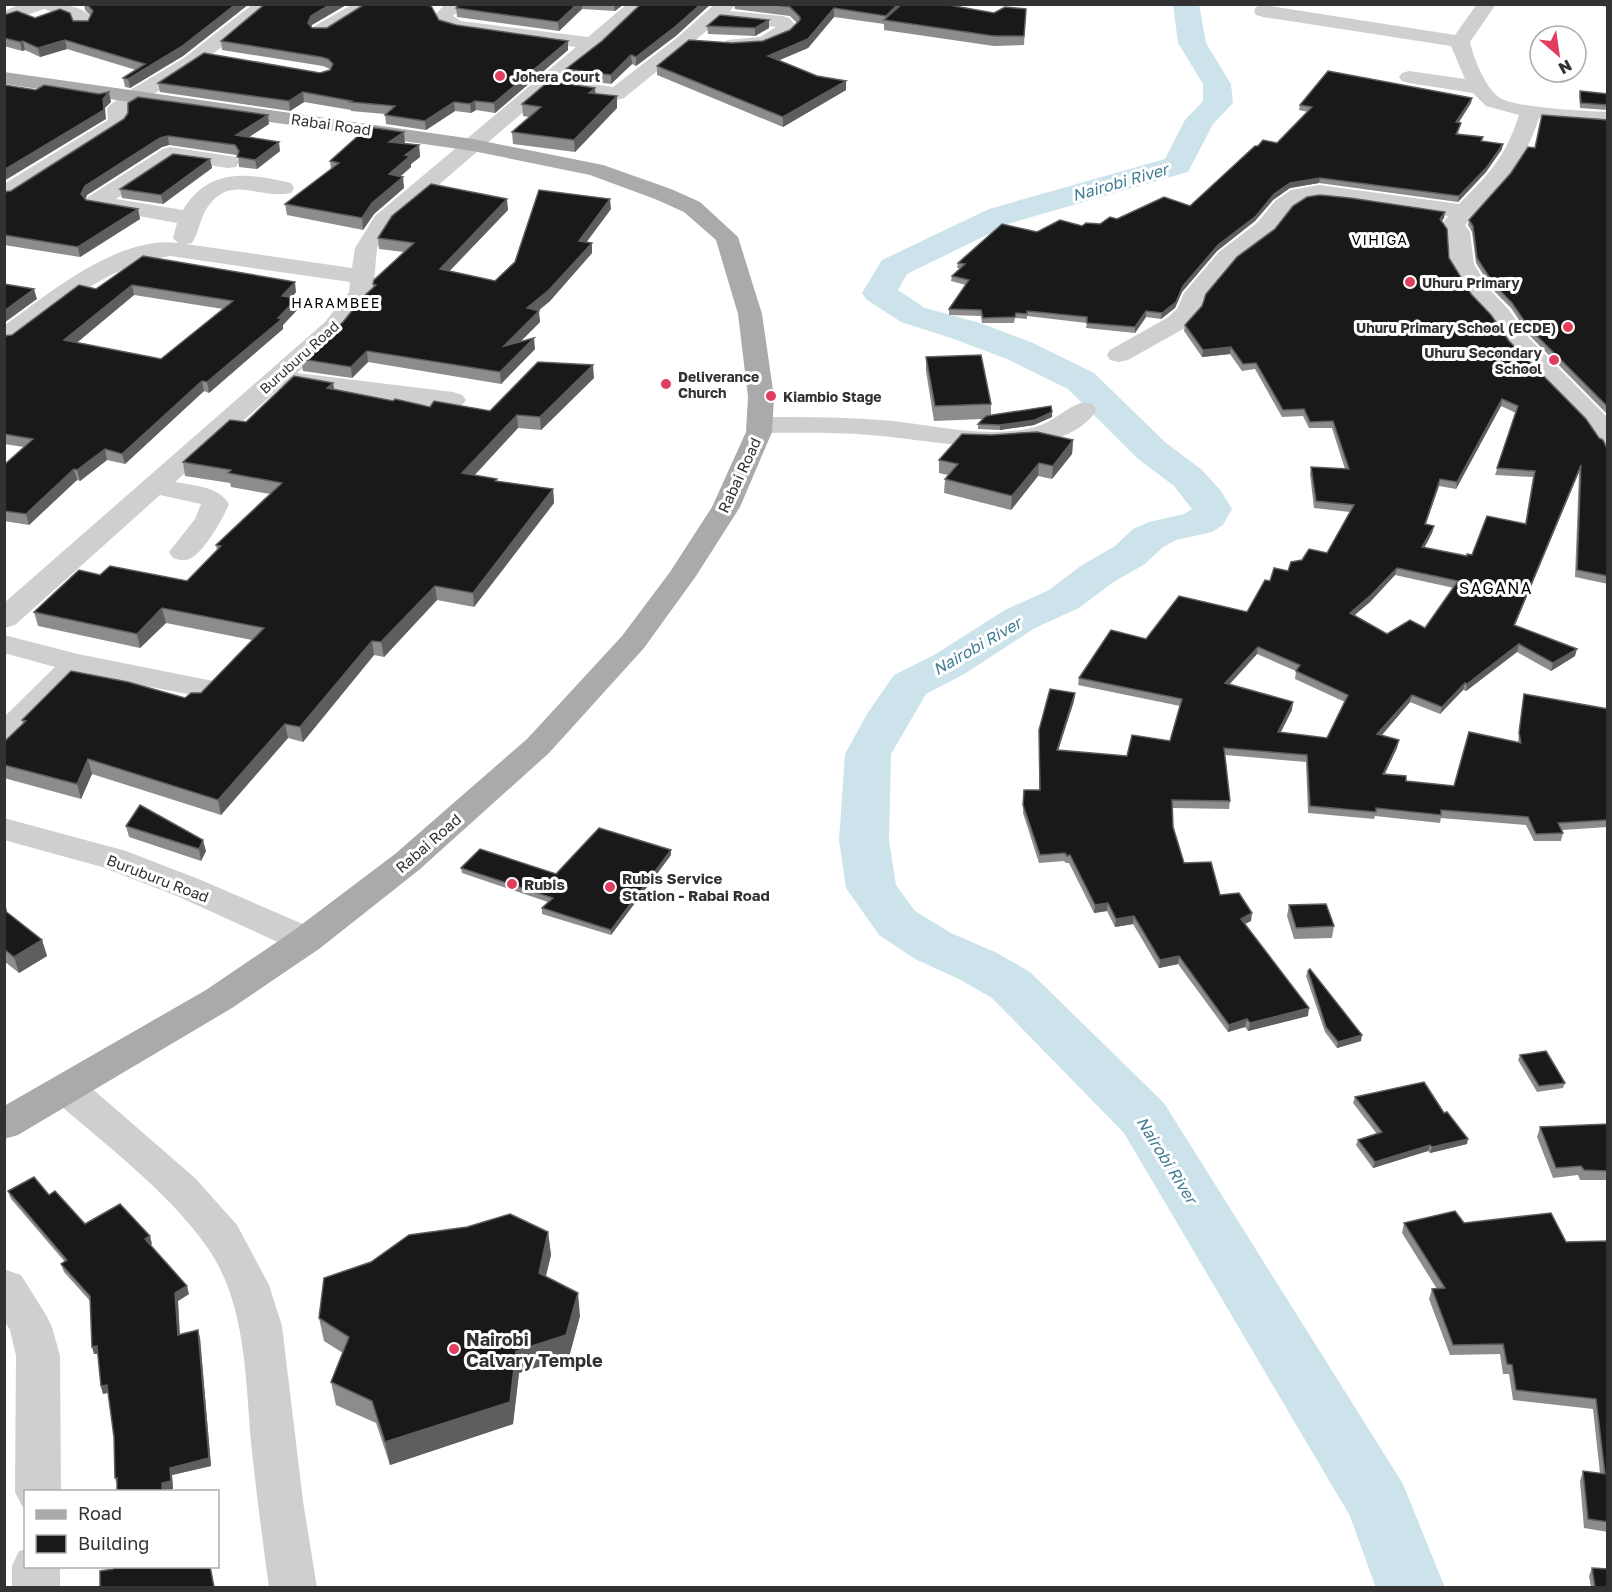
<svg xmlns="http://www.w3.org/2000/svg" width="1612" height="1592" viewBox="0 0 1612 1592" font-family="'Golos Text',sans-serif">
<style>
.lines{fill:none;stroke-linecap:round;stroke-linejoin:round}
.river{fill:#cce3eb;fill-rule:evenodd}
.minor{fill:#cfcfcf;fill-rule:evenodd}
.major{fill:#aaa;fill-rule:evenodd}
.wall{fill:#8c8c8c;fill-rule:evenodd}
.shaded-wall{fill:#5e5e5e}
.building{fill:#191919;stroke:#5e5e5e;stroke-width:1.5;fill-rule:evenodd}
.poi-dot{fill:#e03e5e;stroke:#fff;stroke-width:2}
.labels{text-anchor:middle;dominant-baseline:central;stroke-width:6;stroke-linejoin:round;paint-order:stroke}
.far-poi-label{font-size:14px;font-weight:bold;fill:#323232;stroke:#fff;text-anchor:start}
.far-neighbourhood-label{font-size:14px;letter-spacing:1.5px;fill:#000;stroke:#fff}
.far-street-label{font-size:14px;fill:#323232;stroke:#fff}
.street-label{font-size:15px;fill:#323232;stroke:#fff}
.poi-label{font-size:15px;font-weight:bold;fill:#323232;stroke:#fff;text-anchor:start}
.water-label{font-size:16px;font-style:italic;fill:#427d93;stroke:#fff}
.neighbourhood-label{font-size:16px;letter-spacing:1.5px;fill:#000;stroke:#fff}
.near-poi-label{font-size:18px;font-weight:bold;fill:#323232;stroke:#fff;text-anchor:start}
</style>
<rect width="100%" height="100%" fill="#fff"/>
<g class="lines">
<polygon class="river" points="1173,4 1199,4 1206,43 1231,84 1233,103 1213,124 1188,172 1011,223 907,274 898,290 925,308 980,323 1033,343 1094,373 1165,442 1202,470 1221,491 1232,509 1223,525 1212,532 1176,540 1163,547 1145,564 1112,583 1079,608 1035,628 966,673 926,694 891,754 889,840 896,885 915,911 951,933 997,953 1030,972 1164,1103 1403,1484 1445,1588 1376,1588 1350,1516 1124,1133 992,998 959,979 915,959 879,935 846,888 839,840 845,754 867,714 894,675 934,655 1005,610 1049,590 1082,565 1115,546 1133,529 1149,522 1184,514 1192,509 1174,486 1137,458 1068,389 1007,359 954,339 901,322 867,300 862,293 882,260 989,209 1165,159 1185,120 1203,101 1203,84 1178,43"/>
<g class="minor">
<path d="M21,4C43,4 79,0 93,19L90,28H76L74,20L44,9L4,23V11Z"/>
<polygon points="253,4 274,4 198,66 127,111 128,122 125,126 12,199 4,200 4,184 108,120 107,109 110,105 127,92 184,58"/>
<polygon points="353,4 377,4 327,35 313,35 311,31 313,27"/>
<path d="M445,4H465L453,16L461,21L588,37L627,4H648L601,48L561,80L613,87L678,37L715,4H736L730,11L782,16L789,18L798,27C785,47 749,54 727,48L724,44L727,40L760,37L776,27L720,20L624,98L617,100L549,90L392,225L377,248L373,293L343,332L297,373L453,392L462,395L466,400L462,405L453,408L367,399L283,385L175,482C195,486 218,486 229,504C224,517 204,552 191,558C185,562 179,560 173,558L169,552L195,519L201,504L160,495L15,625L4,628V603L325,322L349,292L350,282L170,256C108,265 61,306 13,343L4,345V326C49,293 119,235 178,243L173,238L177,223L88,207L85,202L88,197L163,149L170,147L236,157L239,162L236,167L228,168L174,160L116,199L183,210C209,167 247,173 291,183L294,188L291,193C262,200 232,175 210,204C200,215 200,231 192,243L186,244L352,268L355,248L375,216L576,47L451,30L442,27L434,16Z"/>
<path d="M1477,4H1496L1470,42C1474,60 1486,89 1500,98C1517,108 1585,111 1608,112V124L1539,118C1523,168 1498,189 1465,225L1470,232L1474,264L1490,290L1509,310L1527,336L1608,418V446L1599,444L1586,424L1509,346L1491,320L1472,299L1450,264L1448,234L1441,225L1448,216L1349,202L1319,199L1305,201L1291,211L1273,233L1235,262L1203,299L1200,311L1185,328L1128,360L1119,362L1110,360L1107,355L1110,350L1167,318L1177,309L1184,293L1219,252L1257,223L1275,201L1291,190L1319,185L1459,204C1490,173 1505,158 1519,115L1486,106L1473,93L1409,83L1402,81L1399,77L1402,73L1409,71L1465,79L1451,46L1263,17L1256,15L1254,11L1256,7L1263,5L1455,35Z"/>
<path d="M1084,402L1093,405L1097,410C1056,470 930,439 869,435C833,432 796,433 759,433L750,431L746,425L750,419L759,417C804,417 849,417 893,421C938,426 990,439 1035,427C1054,422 1066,407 1084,402Z"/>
<polygon points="4,635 78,654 203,679 214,681 219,688 214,695 203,697 83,674 15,743 4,746 4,717 55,667 4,653"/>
<polygon points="4,818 126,851 201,880 319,931 324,940 319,949 306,952 293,949 177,896 102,867 4,840"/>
<path d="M67,1075L81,1079L195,1178L237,1225L269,1285L282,1326L303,1501L317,1588H269C263,1543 257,1498 252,1452C245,1384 248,1305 207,1247C168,1191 104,1144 53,1099L48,1089L53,1079Z"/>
<polygon points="6,1270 21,1275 46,1315 52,1327 60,1356 61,1492 26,1492 26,1508 22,1506 15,1492 16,1356 10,1330 4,1321"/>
<polygon points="26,1549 26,1566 60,1566 60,1588 12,1588 12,1566 19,1551"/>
</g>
<polygon class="major" points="4,72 473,139 603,165 671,189 700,202 738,237 762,314 774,397 772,432 740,507 696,576 644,648 549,753 419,870 319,949 232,1008 18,1135 4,1139 4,1106 206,990 293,931 395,854 527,739 622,636 670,572 712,507 746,432 748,397 738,314 716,240 684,212 655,199 590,175 473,151 4,84"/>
</g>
<g class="wall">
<polygon points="84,4 249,4 183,56 130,88 125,87 123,78 136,70 67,49 40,57 25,50 22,51 4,46 4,15 88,21 91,16 85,10"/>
<polygon points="459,4 624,4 615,11 582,9 559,31 457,17 456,8"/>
<polygon points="734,4 943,4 994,13 1026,9 1024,45 994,46 884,30 884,24 834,17 808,48 779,60 846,90 783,127 657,75 657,66 732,43 763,41 790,30 797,23 790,16 735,9"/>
<polygon points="1592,4 1608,4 1608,7"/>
<polygon points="439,20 456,25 568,50 495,113 476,110 471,113 455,111 426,130 386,124 385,114 351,111 351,110 304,102 290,111 160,92 158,83 320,73 330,70 330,69 323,66 222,50 221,41 312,25 311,27 312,28 327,28"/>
<polygon points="769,20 769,28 755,36 708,34 707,26"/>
<polygon points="677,35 636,66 632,64 611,84 567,78 566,69 602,41"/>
<polygon points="1580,91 1608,94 1608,110 1580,108 1579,96"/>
<polygon points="617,96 617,108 575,152 513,144 512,132 529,117 523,116 522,104"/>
<polygon points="1472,98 1471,103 1458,122 1461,123 1458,134 1482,141 1502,149 1486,172 1458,202 1319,183 1290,188 1273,200 1255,221 1217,251 1182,292 1175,308 1161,319 1146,317 1135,333 1086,328 1087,323 1027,316 1027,319 1015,318 1014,323 982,323 981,316 949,315 949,309 966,285 951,281 952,276 960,268 957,268 958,263 1037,232 1100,224 1117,219 1190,206 1258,146 1277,143 1308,112 1299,110 1300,105"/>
<polygon points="124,119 269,124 249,137 280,151 257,169 239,167 238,156 236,155 169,145 162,147 87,195 86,200 138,209 140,219 80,257 4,245 4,192 11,191"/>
<polygon points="1608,120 1608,413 1606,413 1529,335 1511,308 1492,289 1476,263 1472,232 1468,225 1469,220 1535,148"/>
<polygon points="405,144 419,145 420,157 411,164 411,167 401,176 404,188 374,214 363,230 287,215 285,204 331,169 330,161"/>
<polygon points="210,159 212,168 163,204 122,198 120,189"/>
<polygon points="611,209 586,242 592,253 550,301 538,311 540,322 520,342 535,349 501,384 368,362 352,378 303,371 301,359 343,322 373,287 373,284 404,252 379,249 378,238 508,210 449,271 495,281"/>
<path d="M1445,212L1444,218L1442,221L1449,258L1471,294L1509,341L1608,451V584L1575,577L1579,472L1515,625L1575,656L1551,671L1517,652L1466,691L1463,690L1440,714L1410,702L1381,736L1399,740L1397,748L1385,774L1406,781L1454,786L1518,743L1523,701L1524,694L1608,709V827L1562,830L1563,833L1561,841H1534L1526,825L1441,818L1440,823L1375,816L1374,819L1308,813L1306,762L1225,755L1230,801L1229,809L1173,808V827L1184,863L1220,895L1251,921L1245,924L1308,1016L1248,1031L1245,1027L1228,1032L1178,964L1159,968L1133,924L1115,927L1107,911L1094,913L1069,863H1066L1064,861L1039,863L1023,813L1024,790H1039V730L1075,693L1074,701L1058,750L1127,756L1170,741L1180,706L1078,685L1079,678L1146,639L1247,612L1270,581L1288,571L1302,560L1327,553L1350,512L1314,508L1310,474L1311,467L1345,469L1332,428H1309L1303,416L1282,417L1255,369L1242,371L1230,354L1202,357L1184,331L1185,325ZM1501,406L1516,413L1495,475L1533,477L1525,524L1472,555L1467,556L1424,548L1432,533L1434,526L1426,524L1439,486L1456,489ZM1395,575L1454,588L1425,628L1387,634L1354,615L1370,602ZM1257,654L1296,671L1295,679L1345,702L1327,738L1280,732L1292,710L1230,684Z"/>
<path d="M143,256L296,292L292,297L297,298L299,308L283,325V329L209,393L204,391L125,464L107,460L80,481L77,480L29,525L4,521V465L24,447L4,444V336L12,335L96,289ZM134,295L223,309L161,359L76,343Z"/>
<polygon points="926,357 991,404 991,415 1052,417 1034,425 1000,430 978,429 978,424 982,419 934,421 926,371"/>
<polygon points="594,378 541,430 518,428 475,475 497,481 553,489 554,503 474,607 437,600 384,657 374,655 303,742 288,738 221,815 92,774 81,799 4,778 4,742 23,724 22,720 185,698 201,693 252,640 166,623 140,648 38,626 34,612 100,575 187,581 217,550 216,545 270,494 231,487 230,483 185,476 183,462 246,422 333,383 334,389 393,401 430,407 490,411"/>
<polygon points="1073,440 1072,454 1052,479 1038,476 1011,510 944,493 945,479 948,475 939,473 939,460"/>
<polygon points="126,826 206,851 201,861 129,837"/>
<polygon points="671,855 611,935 542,914 542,908 548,902 462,873 461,868 556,874"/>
<polygon points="4,901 7,911 6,912 42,940 47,956 19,973 4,961"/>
<polygon points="1289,905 1334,926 1332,938 1294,939 1287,916"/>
<polygon points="1308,971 1361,1041 1337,1048 1325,1032 1306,976"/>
<polygon points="1520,1055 1565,1083 1563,1088 1537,1092 1518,1060"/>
<polygon points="1355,1097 1444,1113 1467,1144 1430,1153 1428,1151 1373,1168 1356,1145 1358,1140 1377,1134 1353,1103"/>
<polygon points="1608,1124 1608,1180 1580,1180 1578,1175 1553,1178 1537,1137 1540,1127"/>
<polygon points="8,1191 49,1195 85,1224 152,1244 150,1245 189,1294 178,1301 180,1334 200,1338 211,1466 172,1475 173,1489 165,1491 117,1485 115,1478 114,1437 108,1393 103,1394 101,1386 98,1354 94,1354 90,1301 64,1272 61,1264 65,1262 11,1199"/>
<polygon points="1404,1223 1464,1223 1566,1242 1608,1241 1608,1532 1584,1528 1580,1481 1583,1471 1600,1473 1593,1409 1513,1400 1509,1374 1503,1374 1500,1354 1450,1355 1429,1299 1432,1289 1437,1289 1402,1233"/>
<polygon points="548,1232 551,1255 546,1276 580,1316 569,1357 519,1373 513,1424 390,1465 376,1423 336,1405 331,1382 343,1353 324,1341 319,1318"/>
<polygon points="1592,1568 1608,1587 1591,1587 1589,1576"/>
</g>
<g class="shaded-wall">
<polygon points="236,4 249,4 183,56 130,88 128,79"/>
<polygon points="331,4 348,4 312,25 309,32 308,23 311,16"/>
<polygon points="577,4 582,4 582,9 559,31 558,22"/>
<polygon points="614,4 624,4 615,11"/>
<polygon points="701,4 711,4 677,35 636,66 636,57"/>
<polygon points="898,4 907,4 886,21 886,16"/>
<polygon points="834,8 834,17 808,48 768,65 768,56"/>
<polygon points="769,20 769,28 755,36 755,28"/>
<polygon points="65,40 67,49 40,57 38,48"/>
<polygon points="23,41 25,50 22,51 20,42"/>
<polygon points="568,41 568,50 495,113 494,103"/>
<polygon points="631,55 632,64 611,84 611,75"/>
<polygon points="846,81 846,90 783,127 783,117"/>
<polygon points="595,88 596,99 589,93"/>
<polygon points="109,92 111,102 105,108 106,119 4,181 4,170 103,99"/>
<polygon points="303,92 304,102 290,111 289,101"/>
<polygon points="617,96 617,108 575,152 574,140"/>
<polygon points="1472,98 1471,103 1456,127 1456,122"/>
<polygon points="475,101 476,110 471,113 470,104"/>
<polygon points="454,102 455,111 426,130 425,121"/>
<polygon points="268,115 269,124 238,144 236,135"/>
<polygon points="404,132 405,144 389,142"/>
<polygon points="168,136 169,145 162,147 87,195 83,203 81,194 85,186 160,138"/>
<polygon points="279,142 280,151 257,169 255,160"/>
<polygon points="1503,144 1502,149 1486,172 1458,202 1459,196"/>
<polygon points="419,145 420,157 411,164 411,167 390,185 389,174 405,155"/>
<polygon points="210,159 212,168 163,204 161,195"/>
<polygon points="403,177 404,188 374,214 363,230 362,218 372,203"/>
<polygon points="1320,178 1319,183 1290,188 1273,200 1255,221 1217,251 1182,292 1175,308 1161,319 1162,313 1183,286 1218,245 1274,194 1290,183"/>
<polygon points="507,199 508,210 441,280 440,269"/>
<polygon points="610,199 611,209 580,251 579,241"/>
<polygon points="138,209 140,219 80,257 78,247"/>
<polygon points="1445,212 1444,218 1439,225 1440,219"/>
<polygon points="592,243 592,253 550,301 528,319 527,308"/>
<polygon points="295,282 296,292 284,306 282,296"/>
<polygon points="132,285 134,295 67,351 64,340"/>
<polygon points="34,289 37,299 4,323 4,311"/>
<polygon points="297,298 299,308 283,325 283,329 209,393 207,382 278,318"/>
<polygon points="539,311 540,322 505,357 504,346"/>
<polygon points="1146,311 1146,317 1135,333 1135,327"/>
<polygon points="534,338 535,349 501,384 500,372"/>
<polygon points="1231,347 1230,354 1202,357 1203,350"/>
<polygon points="367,351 368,362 352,378 351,367"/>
<polygon points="593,365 594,378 541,430 540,417"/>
<polygon points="202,381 204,391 125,464 122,454"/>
<polygon points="333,383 335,396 327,388"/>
<polygon points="1502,399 1501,406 1456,489 1457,482"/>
<polygon points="1052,412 1052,417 1034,425 1000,430 1000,425"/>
<polygon points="517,415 518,428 464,486 462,473"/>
<polygon points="1073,440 1072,454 1052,479 1053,466"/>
<polygon points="105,449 107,460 80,481 77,470"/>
<polygon points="1039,463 1038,476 1011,510 1012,496"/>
<polygon points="1581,465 1579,472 1512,632 1514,625"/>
<polygon points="74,469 77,480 29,525 26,514"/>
<polygon points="1440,479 1439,486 1423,531 1425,524"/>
<polygon points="553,489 554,503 474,607 473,593"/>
<polygon points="1434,526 1432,533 1421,554 1422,547"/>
<polygon points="1397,568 1395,575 1370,602 1349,620 1350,613"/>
<polygon points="435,586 437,600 384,657 381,642"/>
<polygon points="162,608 166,623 140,648 137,634"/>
<polygon points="372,641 374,655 303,742 300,727"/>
<polygon points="1519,644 1517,652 1466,691 1467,684"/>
<polygon points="1258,647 1257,654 1224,690 1225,683"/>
<polygon points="1577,649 1575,656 1551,671 1553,663"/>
<polygon points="1465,683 1463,690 1440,714 1442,707"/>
<polygon points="1075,693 1074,701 1056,757 1057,750"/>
<polygon points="1412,695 1410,702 1376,742 1377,734"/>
<polygon points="1293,702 1292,710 1277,740 1278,732"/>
<polygon points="285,724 288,738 221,815 218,800"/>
<polygon points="1399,740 1397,748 1381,781 1383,774"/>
<polygon points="88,759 92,774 81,799 77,784"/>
<polygon points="203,840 206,851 201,861 199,849"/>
<polygon points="671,850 671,855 611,935 611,930"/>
<polygon points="4,901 7,911 4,912"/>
<polygon points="1108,903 1107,911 1094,913 1095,905"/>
<polygon points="1252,913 1251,921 1240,926 1241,919"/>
<polygon points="1134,916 1133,924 1115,927 1116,919"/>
<polygon points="42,940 47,956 19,973 14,957"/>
<polygon points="1179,956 1178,964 1159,968 1160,960"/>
<polygon points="1309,1008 1308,1016 1248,1031 1250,1023"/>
<polygon points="1247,1019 1245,1027 1228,1032 1229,1025"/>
<polygon points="1362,1035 1361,1041 1337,1048 1338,1042"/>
<polygon points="1468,1139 1467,1144 1430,1153 1432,1147"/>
<polygon points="1430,1145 1428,1151 1373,1168 1375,1162"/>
<polygon points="548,1232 551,1255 541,1295 539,1273"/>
<polygon points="150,1236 152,1244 147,1247 145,1239"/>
<polygon points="187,1286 189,1294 178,1301 180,1342 178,1335 175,1293"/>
<polygon points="578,1293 580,1316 569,1357 519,1373 513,1424 390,1465 385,1442 516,1351"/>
<polygon points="198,1330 200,1338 211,1466 172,1475 173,1489 162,1491 162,1483 170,1468"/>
<polygon points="97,1346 99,1353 94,1354 92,1347"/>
<polygon points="107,1385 110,1392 103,1394 101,1386"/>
</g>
<g class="building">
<polygon points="87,4 236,4 181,47 128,79 123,78 145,64 65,40 38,48 23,41 20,42 4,38 4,15 17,11 35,18 60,9 70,13 73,21 88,21 93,11"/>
<polygon points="265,4 331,4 311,16 308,23 312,28 327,28 365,4 419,4 431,6 439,20 456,25 568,41 494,103 475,101 470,104 454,102 425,121 385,115 395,106 350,102 352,101 303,92 289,101 158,83 204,53 320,73 330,70 333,64 328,59 321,57 221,41"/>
<polygon points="459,4 577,4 558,22 456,8"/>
<polygon points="641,4 701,4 676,26 636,57 631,55 611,75 566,69 602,41"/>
<polygon points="768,4 898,4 886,16 834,8 808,39 768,56 817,76 846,81 783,117 657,66 689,40 732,43 763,41 790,30 800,20 800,17 790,7"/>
<polygon points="902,4 943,4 994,13 1005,7 1026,9 1024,36 994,36 884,20"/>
<polygon points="720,15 769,20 755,28 707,26"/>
<polygon points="1328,71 1472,98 1456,122 1461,123 1456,134 1483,137 1481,141 1503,144 1487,167 1459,196 1320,178 1290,183 1274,194 1256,216 1218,245 1183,286 1176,302 1162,313 1146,311 1135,327 1087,323 1087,317 1027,311 1027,314 1016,313 1015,317 983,318 981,310 949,309 969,280 952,276 965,264 958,263 1002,224 1037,232 1060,220 1082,226 1086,223 1100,224 1110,217 1117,219 1164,197 1190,206 1255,146 1258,146 1263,140 1277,143 1312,107 1300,105"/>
<polygon points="549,81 595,88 589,93 617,96 574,140 512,132 541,107 522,104"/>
<polygon points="4,85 36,90 44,85 99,94 109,92 103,99 104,110 4,170"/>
<polygon points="1580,91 1608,94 1608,105 1581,103"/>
<polygon points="138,97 268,115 236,135 279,142 255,160 237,157 239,151 235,145 168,136 160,138 85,186 81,194 86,200 138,209 78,247 4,235 4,192 11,191 124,119 128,113 128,103"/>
<polygon points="1542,115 1608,120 1608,407 1530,329 1512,303 1493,283 1477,258 1473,226 1469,220 1511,173 1528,147 1535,148"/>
<polygon points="368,127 404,132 389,142 419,145 405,155 410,156 389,174 403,177 372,203 362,218 285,204 339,163 330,161"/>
<polygon points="173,154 210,159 161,195 120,189"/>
<polygon points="431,184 507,199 440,269 495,281 515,262 539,190 610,199 579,241 592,243 549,290 527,308 539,311 504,346 534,338 500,372 367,351 351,367 301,359 343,322 363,297 376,285 373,284 374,280 414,243 378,238 392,216"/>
<path d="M1320,195L1350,198L1445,212L1440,219L1447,229L1449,258L1471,294L1491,315L1509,341L1586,419L1599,438L1603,440L1608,451V576L1577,570L1581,465L1514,625L1577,649L1553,663L1519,644L1467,684L1465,683L1442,707L1412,695L1377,734L1399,740L1383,774L1406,776V781L1454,786L1469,732L1521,743L1519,733L1524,694L1608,709V820L1558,823L1563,833L1536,834L1528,817L1441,810V815L1376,808V812L1310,806L1307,755L1224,748L1230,801L1172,800L1173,827L1184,863L1211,862L1220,895L1239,893L1252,913L1241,919L1309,1008L1250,1023L1247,1019L1229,1025L1179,956L1160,960L1134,916L1116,919L1108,903L1095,905L1070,855L1067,856L1065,853L1040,855L1023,805L1024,790H1040L1039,730L1050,689L1075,693L1057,750L1127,756L1132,735L1170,741L1182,699L1079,678L1111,630L1146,639L1179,596L1247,612L1265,580L1270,581L1274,568L1288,571L1291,562L1302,560L1309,549L1327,553L1354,505L1316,501L1311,467L1349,469L1333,421L1310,422L1304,409L1283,410L1256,363L1243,364L1231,347L1203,350L1185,325L1202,306L1206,294L1237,257L1275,229L1293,206L1307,197ZM1502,399L1518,406L1497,468L1535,471L1526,524L1487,516L1472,555L1467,554V556L1422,547L1434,526L1425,524L1440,479L1457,482ZM1397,568L1458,581L1425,628L1410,620L1387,634L1350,613L1371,595ZM1258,647L1300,665L1296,671L1348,695L1327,738L1278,732L1293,702L1225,683Z"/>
<path d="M143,256L295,282L282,296L297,298L278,318L282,319L207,382L202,381L122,454L105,449L77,470L74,469L26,514L4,511V465L33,439L4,434V336L12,335L79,285L96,289ZM132,285L233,301L161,359L64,340Z"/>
<polygon points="4,284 34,289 4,311"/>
<polygon points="981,355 991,404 935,406 926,357"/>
<polygon points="538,362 593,365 540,417 517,415 462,473 497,479 495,481 553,489 473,593 435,586 381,642 372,641 300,727 285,724 218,800 88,759 77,784 4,765 4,742 26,721 22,720 71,671 128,682 185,698 191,693 201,693 264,628 162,608 137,634 34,612 79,570 100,575 110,566 187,581 221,546 216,545 282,483 228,473 231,470 183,462 230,420 246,422 294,376 333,383 327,388 393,401 395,399 430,407 434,401 490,411"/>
<polygon points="1051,406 1052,412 1035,420 1000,425 978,424 986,416"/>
<polygon points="1037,432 1073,440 1053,466 1039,463 1012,496 945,479 958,464 939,460 962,434 991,435"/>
<polygon points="140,805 203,840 199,849 126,826"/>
<polygon points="599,828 671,850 611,930 542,908 553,898 461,868 480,849 556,874"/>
<polygon points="1326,904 1334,926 1296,928 1289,905"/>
<polygon points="4,910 42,940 14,957 4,949"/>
<polygon points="1310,969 1362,1035 1338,1042 1326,1027 1308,971"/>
<polygon points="1546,1051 1565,1083 1539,1086 1520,1055"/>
<polygon points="1424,1082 1444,1113 1447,1112 1468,1139 1432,1147 1430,1145 1375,1162 1358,1140 1382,1132 1355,1097"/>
<polygon points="1608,1124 1608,1171 1584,1170 1581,1166 1556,1168 1540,1127"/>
<polygon points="34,1177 49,1195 55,1191 85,1224 120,1204 150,1236 145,1239 187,1286 175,1293 178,1335 198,1330 209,1458 170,1468 171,1481 162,1483 162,1491 117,1491 117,1478 115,1478 114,1437 107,1385 101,1386 97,1346 92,1347 90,1296 61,1264 67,1260 8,1191"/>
<polygon points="1455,1211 1464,1223 1551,1213 1566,1242 1608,1241 1608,1522 1588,1519 1583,1471 1605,1474 1596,1399 1516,1390 1512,1365 1507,1364 1503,1344 1453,1345 1432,1289 1445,1288 1404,1223"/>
<polygon points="510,1214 548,1232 539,1273 578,1293 566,1335 516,1351 510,1402 385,1442 372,1401 331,1382 349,1337 319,1318 324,1278 371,1262 409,1235 467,1227"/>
<polygon points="113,1566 210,1566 214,1587 100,1587 100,1571 113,1569"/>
<polygon points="1592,1568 1608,1569 1608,1587 1595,1587"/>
</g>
<g class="poi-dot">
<circle cx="500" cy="76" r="6"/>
<circle cx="1410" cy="282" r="6"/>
<circle cx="1568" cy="327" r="6"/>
<circle cx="1554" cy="360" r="6"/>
<circle cx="666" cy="384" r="6"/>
<circle cx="771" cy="396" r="6"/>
<circle cx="512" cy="884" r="6"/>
<circle cx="610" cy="887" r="6"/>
<circle cx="454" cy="1349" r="6"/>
</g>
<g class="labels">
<g class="far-poi-label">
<text x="512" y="76">Johera Court</text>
<text x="1422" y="282">Uhuru Primary</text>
<text x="1556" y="327" text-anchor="end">Uhuru Primary School (ECDE)</text>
<text x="1542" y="352" text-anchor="end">Uhuru Secondary<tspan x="1542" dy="16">School</tspan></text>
<text x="678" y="376">Deliverance<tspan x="678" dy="16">Church</tspan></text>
<text x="783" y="396">Kiambio Stage</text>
</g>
<g class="far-neighbourhood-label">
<text x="1380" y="239">VIHIGA</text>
<text x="336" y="302">HARAMBEE</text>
</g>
<g class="far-street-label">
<text transform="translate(299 357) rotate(-42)">Buruburu Road</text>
</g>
<g class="street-label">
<text transform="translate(331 124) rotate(8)">Rabai Road</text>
<text transform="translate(739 475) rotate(-65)">Rabai Road</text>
<text transform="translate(428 843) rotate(-41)">Rabai Road</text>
<text transform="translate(158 878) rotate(21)">Buruburu Road</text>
</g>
<g class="poi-label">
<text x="622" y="878">Rubis Service<tspan x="622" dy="17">Station - Rabai Road</tspan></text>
<text x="524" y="884">Rubis</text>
</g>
<g class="water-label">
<text transform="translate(1120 182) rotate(-16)">Nairobi River</text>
<text transform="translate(977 646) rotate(-30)">Nairobi River</text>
<text transform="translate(1167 1160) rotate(58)">Nairobi River</text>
</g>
<g class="neighbourhood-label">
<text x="1496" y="588">SAGANA</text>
</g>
<g class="near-poi-label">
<text x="466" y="1339">Nairobi<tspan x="466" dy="21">Calvary Temple</tspan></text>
</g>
</g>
<rect width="1612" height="1592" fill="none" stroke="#323232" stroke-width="12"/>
<rect x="24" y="1490" width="195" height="78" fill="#ffffff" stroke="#adadad" stroke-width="1.5"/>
<rect x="36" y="1510" width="30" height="9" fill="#aaaaaa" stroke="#adadad" stroke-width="1.5"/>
<text x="78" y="1520" font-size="18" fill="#323232">Road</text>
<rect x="36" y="1535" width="30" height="18" fill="#191919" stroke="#adadad" stroke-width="1.5"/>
<text x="78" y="1550" font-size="18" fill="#323232">Building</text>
<g transform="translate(1558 54) rotate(151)"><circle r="28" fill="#ffffff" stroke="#adadad" stroke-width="1.5"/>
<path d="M0-4.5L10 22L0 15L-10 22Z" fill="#e03e5e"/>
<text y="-9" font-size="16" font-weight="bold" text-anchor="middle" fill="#323232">N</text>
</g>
</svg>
